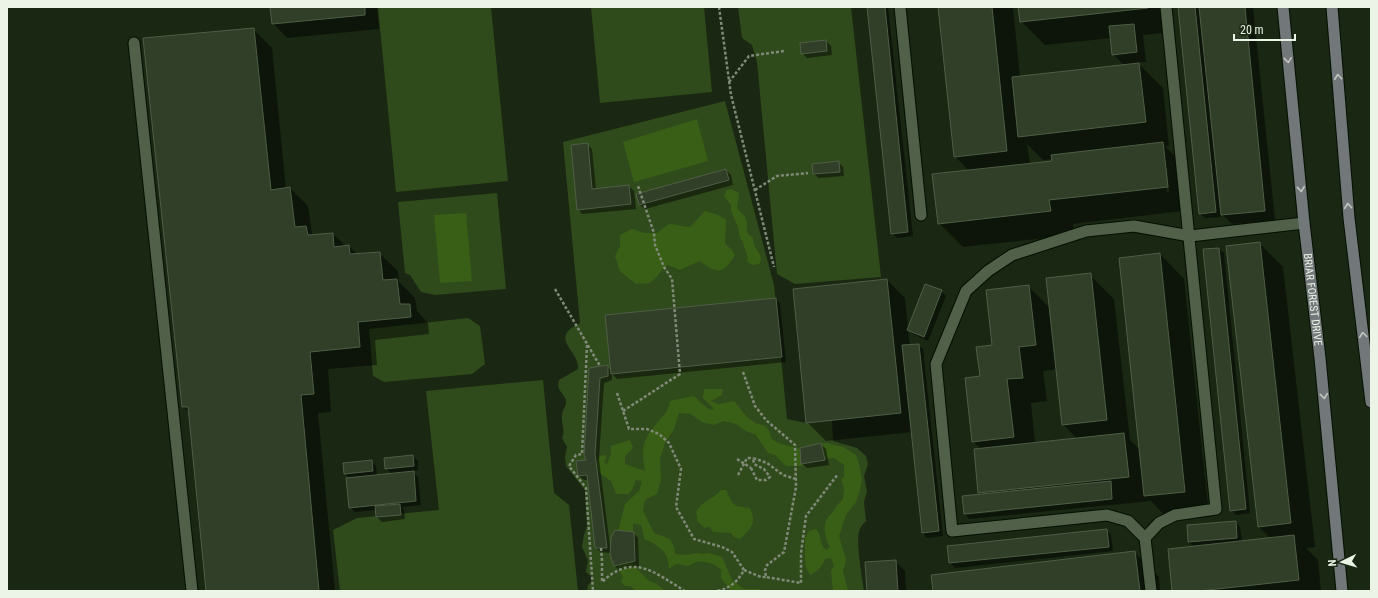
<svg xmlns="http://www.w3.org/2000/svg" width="1378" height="598" viewBox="0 0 1378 598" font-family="'Roboto Condensed',sans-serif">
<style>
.green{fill:#304b1b}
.water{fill:#395f16}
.shadow{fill:#0007;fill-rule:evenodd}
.building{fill:#313e28;stroke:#4f5e46}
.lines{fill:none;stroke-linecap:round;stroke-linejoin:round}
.service-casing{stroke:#050f00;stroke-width:13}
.secondary-casing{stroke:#050f00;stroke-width:13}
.path{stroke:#7f8a78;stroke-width:2.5;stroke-dasharray:3 2;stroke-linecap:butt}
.service{stroke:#516048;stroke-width:11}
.secondary{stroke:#72777a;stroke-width:11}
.path-bridge{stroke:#7f8a78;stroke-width:2.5;stroke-dasharray:3 2;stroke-linecap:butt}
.oneway{stroke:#c1c8c0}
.labels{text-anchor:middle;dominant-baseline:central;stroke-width:3;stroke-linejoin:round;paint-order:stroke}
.street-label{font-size:11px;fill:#ebf4e6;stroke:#1a2712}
</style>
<rect width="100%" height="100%" fill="#1a2712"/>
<g class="green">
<polygon points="378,7 491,7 508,181 396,192"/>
<polygon points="591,7 704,7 712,92 600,103"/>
<polygon points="738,7 851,7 881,277 795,284 777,274 757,62 752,45 742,38"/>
<path d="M725,101L774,285L787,419L806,423L832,420L833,441L857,448L866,456L868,464L864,476L867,491L864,502L866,521C863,524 860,527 859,532C856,544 862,577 864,591H587L588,585L591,582L592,577L586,572L588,560L582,547L584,535L587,526L585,490L566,466L565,457L567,447L562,438C566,430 561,425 562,416C562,410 567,406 566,400C563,392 556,391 559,380L578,369C580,350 547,339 580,323L563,142Z"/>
<polygon points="497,193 506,289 435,295 421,292 410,275 405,273 398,202"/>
<polygon points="468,318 480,326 485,364 472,374 384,382 373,376 369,329"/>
<polygon points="543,380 554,493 569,505 578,591 340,591 333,530 357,518 439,510 426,391"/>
</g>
<g class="water">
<polygon points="697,119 708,161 634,182 623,142"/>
<path d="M731,189L739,193L737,208L745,217L747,223V231L748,234L753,238L754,245L760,255L761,260L759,264L752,265L747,261C749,253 744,250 743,242L740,238L738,227L731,211V205L724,196L727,190Z"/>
<path d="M705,211L718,215L726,220L725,244L731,249L735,255C723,275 717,274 700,261L680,270L668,265C661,269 656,280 649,283C645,284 640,283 636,284L620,271L615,256L620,246V235L632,229L644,233H657L669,224C677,224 682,227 690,227Z"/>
<polygon points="466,213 472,281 440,283 434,215"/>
<path d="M704,389H723L722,395L711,401L719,404L734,401L747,417L755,423L765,426L769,431L772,439L778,443L801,449L815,445L826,443L843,447L856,455L859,464L862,479L860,490L856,502L846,515L839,536L846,560L843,571L848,591H833L831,571L834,566L831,558L825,559C822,567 818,571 810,575L806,567L805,560V538L809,531L816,529C822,535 819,545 826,550L830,547C826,539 822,528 827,519C828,516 831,514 833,512C836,506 838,504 843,499L844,488L841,479L844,477V465L834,458L815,460L801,466H786L775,455L768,453L756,435L744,430L736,424L724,421L713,425L702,422L691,414L679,413L674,429L665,443L660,459L661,480L657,494L645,500L643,511L654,533L670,539L674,547L675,554L686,555L697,553L703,554L709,553L722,557L732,580L744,589H760V591H731L721,578V569C714,564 705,560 696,562C693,563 690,566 687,566C677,565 679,561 669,569C668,557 667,553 657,546C653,543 651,541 645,540L641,525L633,523V565L649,581L657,584L665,591H636L630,586H625L621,582L623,577L612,556L625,504L639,491L642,481L636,480L632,490L628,494H616L611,481L599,473L596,464L600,456L607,455L604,463L607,464L611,454V446L630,440L633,448L625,456V464L645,471C641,450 642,439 658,422C666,412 667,414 670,401L694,396C699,401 704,406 710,410L714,409L703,398Z"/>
<path d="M721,490H726L732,502L736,506L750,508C757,524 751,528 740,539L734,537L731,533L713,532L709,526L705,528L697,521V515L696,512C702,500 713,500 721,490Z"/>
</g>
<g class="shadow">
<polygon points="271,7 377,7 379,29 287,38 273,23"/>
<polygon points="868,7 888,7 913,236 897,238 892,233"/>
<path d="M939,7H1013L1020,77L1124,65L1113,54L1111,38L1045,45L1021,21L1019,7H1169L1172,32L1143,35L1146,62H1137L1163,88L1169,146H1165L1187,168L1191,210L1073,224L1074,235L963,247L939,223L969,171L955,156ZM1027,144L1043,160L1053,159V162L1030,164ZM1165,168H1167L1169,192H1167Z"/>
<polygon points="1179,7 1253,7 1275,220 1232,224 1220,212 1221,217 1205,218 1200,214"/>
<polygon points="254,30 272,48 286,189 290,188 308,206 312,233 314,236 333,234 346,246 349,246 358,255 379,253 398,271 399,282 415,298 417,311 428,323 429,334 375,340 377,365 328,369 331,412 318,413 335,591 207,591 190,413 183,407"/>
<polygon points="826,41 831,46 832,55 807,58 802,53"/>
<polygon points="587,144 592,149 596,189 629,186 634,191 636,209 582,214 578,209"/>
<polygon points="838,162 843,167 844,176 819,178 814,174"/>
<polygon points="726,170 731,175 733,185 645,209 640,205 637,195"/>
<polygon points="1259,243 1283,267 1315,547 1306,548 1318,560 1321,591 1173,591 1194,547 1189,542 1236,522 1240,527 1242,542 1271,539 1259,527"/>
<polygon points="1219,249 1224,253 1250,513 1236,515 1231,510"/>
<path d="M1160,254L1184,279L1209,515L1169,520L1151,501L969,519L966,515L999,512L979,492L981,449L973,441L981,377L993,346L1028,286L1050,308L1090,275L1114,299L1130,440L1141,451ZM1057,369L1063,424L1077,439L1035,443L1031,403L1047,401L1043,371Z"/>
<polygon points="887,280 905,298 908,329 941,291 946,296 928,341 913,334 908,330 910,346 918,345 923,349 943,536 927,538 923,533 912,432 826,441 807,422"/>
<polygon points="776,299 780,304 786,362 617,379 612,374 612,380 604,383 599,459 610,546 634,533 638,538 639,566 619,570 614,565 611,553 601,552 596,548 589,480 584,480 579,476 587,461 590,369 607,367 612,371"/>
<polygon points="821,444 826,449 829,465 807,468 802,464"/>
<polygon points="413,456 418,461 418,470 412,471 418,477 421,505 402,507 404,510 405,519 382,522 377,517 376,510 355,512 350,507 350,479 345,473 371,461 376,466 377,476 392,474 386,468"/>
<polygon points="1107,530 1111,535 1113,551 955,568 950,563"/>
<polygon points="1135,553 1159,577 1160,591 934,591"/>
<polygon points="895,561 905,571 906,591 868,591"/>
</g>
<g class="building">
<polygon points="270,7 365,7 365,15 272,24"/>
<polygon points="867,7 885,7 908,232 891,234"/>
<polygon points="938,7 992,7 1007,151 954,157"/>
<polygon points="1018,7 1148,7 1148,8 1020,22"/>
<polygon points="1178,7 1195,7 1216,212 1199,214"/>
<polygon points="1199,7 1245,7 1265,211 1221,215"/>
<polygon points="1134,24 1137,52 1112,55 1109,26"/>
<polygon points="254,28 271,190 290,187 295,227 306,226 308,235 333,233 334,247 349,245 350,254 380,252 383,280 397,279 400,304 410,304 411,317 358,322 360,347 310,352 314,394 301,395 319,591 206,591 188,407 182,407 143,38"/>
<polygon points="826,40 827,51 801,54 800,43"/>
<polygon points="1139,63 1146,122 1018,137 1012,77"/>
<polygon points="1163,142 1168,187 1049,200 1051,211 938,224 932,174 1052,161 1051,155"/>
<polygon points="588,143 592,189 629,185 631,204 577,210 571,145"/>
<polygon points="839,161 840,172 813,174 812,164"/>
<polygon points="726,169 729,180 639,205 636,194"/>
<polygon points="1260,242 1291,523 1258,527 1226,246"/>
<polygon points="1219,248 1246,509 1230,511 1203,249"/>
<polygon points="1160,253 1185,492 1144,496 1119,258"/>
<polygon points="1091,273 1107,420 1062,425 1046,278"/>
<polygon points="887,279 901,413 806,423 793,289"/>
<polygon points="925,284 942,290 924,337 907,330"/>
<polygon points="1029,285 1036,345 1019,347 1023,378 1007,379 1014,437 972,442 965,378 980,376 976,347 992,345 986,290"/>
<polygon points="776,298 782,357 611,374 605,315"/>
<polygon points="919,344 939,531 922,533 902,345"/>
<polygon points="608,365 608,376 600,378 595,454 607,548 595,548 587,475 578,476 576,461 586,460 584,455 589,368"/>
<polygon points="1124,433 1129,477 978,493 974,449"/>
<polygon points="821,443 825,460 801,464 800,448"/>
<polygon points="413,455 414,466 385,469 384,458"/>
<polygon points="372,460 373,471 344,474 343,463"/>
<polygon points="414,471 416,501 349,508 346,478"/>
<polygon points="1111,481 1112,499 964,514 962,496"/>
<polygon points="400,504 401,515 376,517 375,506"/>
<polygon points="1236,521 1237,538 1188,542 1187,525"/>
<polygon points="1107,529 1109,547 949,563 947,546"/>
<polygon points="615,530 634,532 635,561 614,566 610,555 611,537"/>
<polygon points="1294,535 1299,580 1199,591 1172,591 1168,549"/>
<polygon points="1135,551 1140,591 933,591 931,575"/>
<polygon points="896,560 898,591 867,591 865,562"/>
</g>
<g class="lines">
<defs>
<g id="service">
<polyline points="900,7 921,215"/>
<polyline points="134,43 192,591"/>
<polyline points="1145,538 1159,523 1175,515 1216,509 1166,7"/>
<polyline points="1151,591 1145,538 1128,521 1107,515 952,531 936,364 966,291 988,271 1012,255 1086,231 1134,226 1190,236 1304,223"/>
</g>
<g id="secondary">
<path id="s1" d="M1283,7L1304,223L1320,358L1342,591"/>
<polyline points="1332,7 1349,218 1371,402"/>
</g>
</defs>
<use href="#service" class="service-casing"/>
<use href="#secondary" class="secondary-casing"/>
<g class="path">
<polyline points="719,7 731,95 774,267"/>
<polyline points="729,82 749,56 784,51"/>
<polyline points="755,190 777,176 808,173"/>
<polyline points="555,289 600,366"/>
<polyline points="587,345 582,454 576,455 569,466 586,488 593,591"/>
<polyline points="743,372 755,406 766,420 795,445 796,487 784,552 767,565 765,570 766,577 801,583 801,553 806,516 838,474"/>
<path d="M617,393L629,429H647L659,434L669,443L681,469L676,507L694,539L722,547L732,552L744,570C738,581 730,589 716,591"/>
<polyline points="623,411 680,374 672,279 664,267 655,245 654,233 638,186"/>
<polyline points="751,468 757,480 766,480 770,477 764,469 754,464 753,458 767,463 783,475 796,479"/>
<polyline points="738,475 747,458 753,458"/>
<path d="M601,548L602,561V582C633,552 655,573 685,591"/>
<polyline points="744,570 761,577 766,577"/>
</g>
<use href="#service" class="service"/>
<use href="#secondary" class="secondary"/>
<polyline class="path-bridge" points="737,459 751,468"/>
</g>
<defs><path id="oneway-chevron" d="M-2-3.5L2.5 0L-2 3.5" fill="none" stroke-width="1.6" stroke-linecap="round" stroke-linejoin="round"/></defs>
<g class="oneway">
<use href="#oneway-chevron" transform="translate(1288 60) rotate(84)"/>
<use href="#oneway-chevron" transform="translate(1338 77) rotate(-95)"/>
<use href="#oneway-chevron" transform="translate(1301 189) rotate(84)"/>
<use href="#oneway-chevron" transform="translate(1348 206) rotate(-95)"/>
<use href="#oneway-chevron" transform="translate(1363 335) rotate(-97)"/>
<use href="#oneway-chevron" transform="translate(1324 396) rotate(84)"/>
</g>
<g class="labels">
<g class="street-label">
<text stroke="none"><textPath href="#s1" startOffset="294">BRIAR FOREST DRIVE</textPath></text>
</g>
</g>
<rect width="1378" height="598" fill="none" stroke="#ebf4e6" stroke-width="16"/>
<g transform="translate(1342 562) rotate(265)" stroke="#1a2712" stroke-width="3" paint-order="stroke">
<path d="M0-3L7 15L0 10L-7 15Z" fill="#ebf4e6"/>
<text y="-6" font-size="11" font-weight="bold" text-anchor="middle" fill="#ebf4e6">N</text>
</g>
<path d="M1234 34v6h61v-6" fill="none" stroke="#ebf4e6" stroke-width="2"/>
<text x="1240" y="34" font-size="12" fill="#ebf4e6" stroke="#1a2712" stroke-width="3" paint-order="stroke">20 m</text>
</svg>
